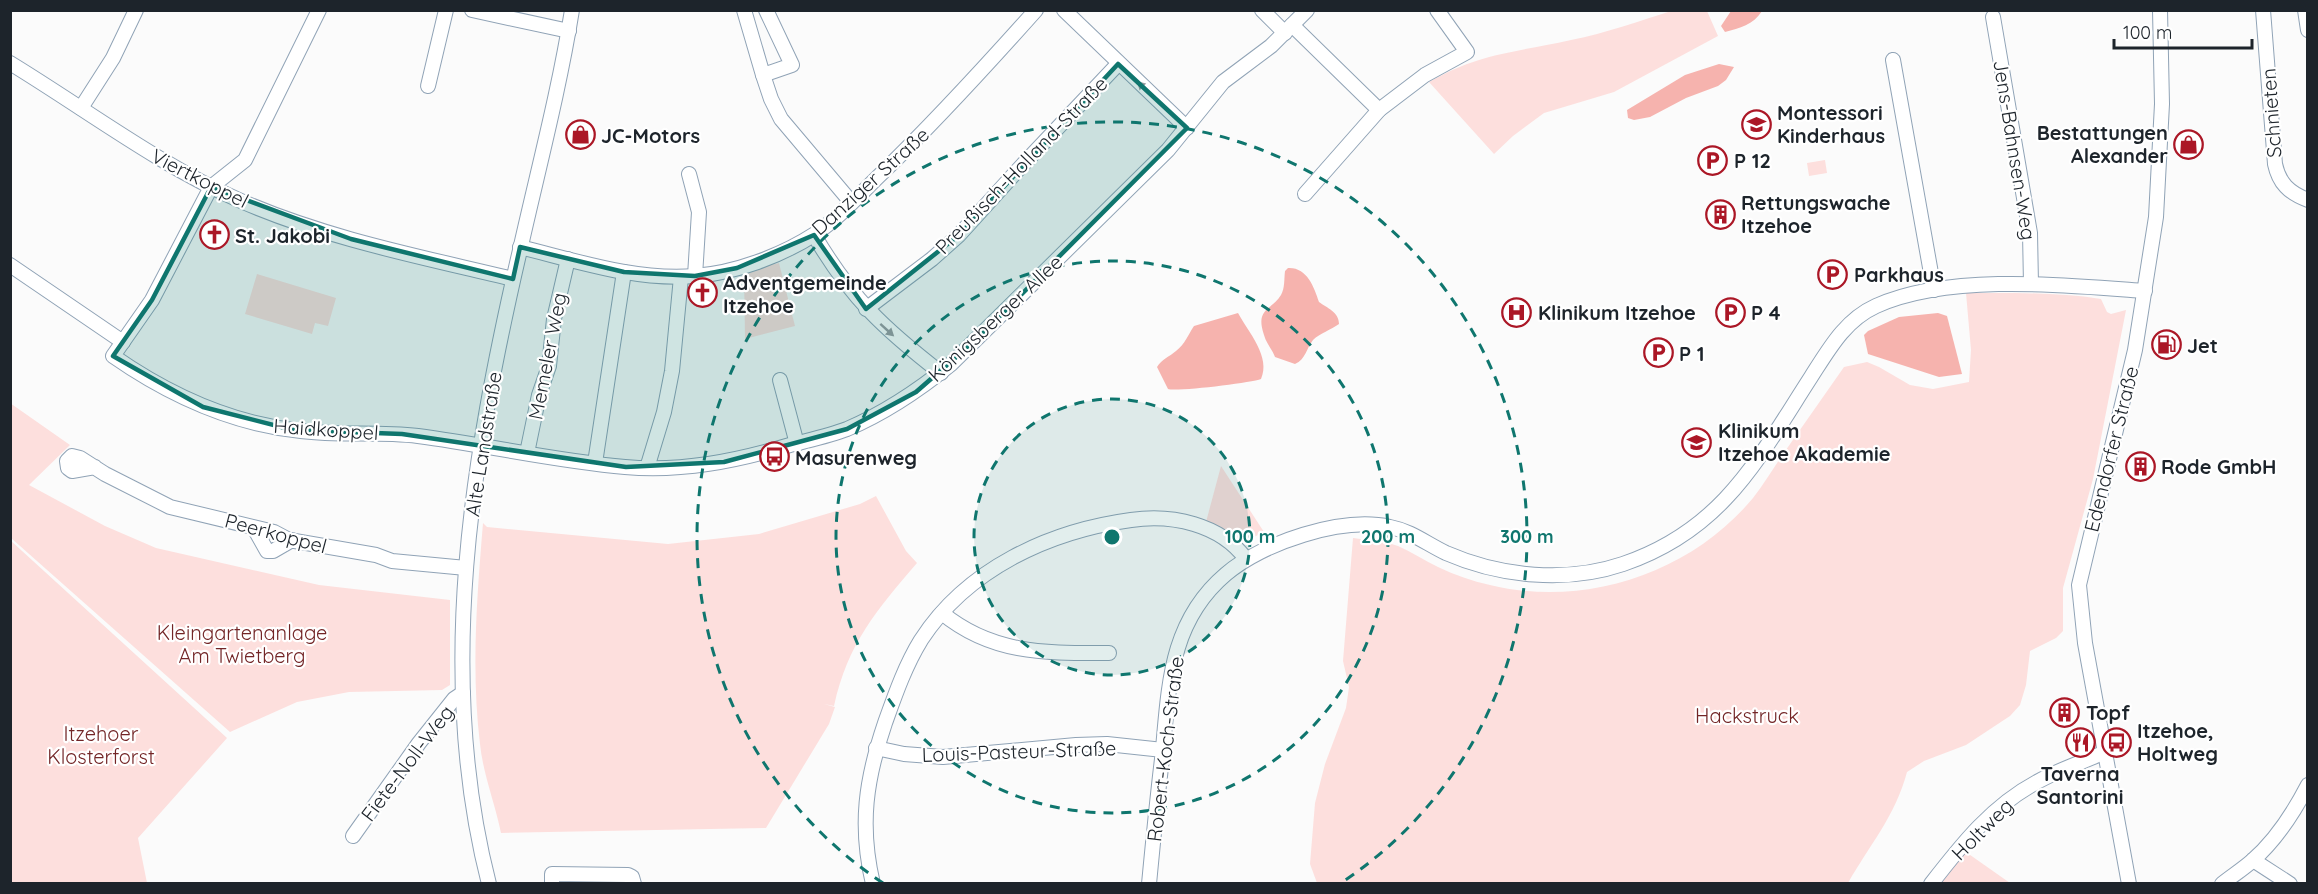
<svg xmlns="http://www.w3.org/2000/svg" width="2318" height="894" viewBox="0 0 2318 894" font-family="Quicksand,sans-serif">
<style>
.green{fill:#fddfdd}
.water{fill:#f6b3ae}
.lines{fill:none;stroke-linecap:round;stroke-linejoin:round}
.minor-casing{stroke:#90a3b6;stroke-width:16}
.minor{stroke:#fff;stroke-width:14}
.oneway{fill:#999ca0}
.marked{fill:#0f766e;fill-opacity:0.2;stroke:#0f766e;stroke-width:4.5;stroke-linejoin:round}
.ring{fill:none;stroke:#0f766e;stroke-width:3;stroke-dasharray:10 8}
.labels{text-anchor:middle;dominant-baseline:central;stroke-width:4.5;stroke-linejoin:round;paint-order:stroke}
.poi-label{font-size:20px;font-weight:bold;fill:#1d242b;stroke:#fff;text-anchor:start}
.street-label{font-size:20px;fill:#1d242b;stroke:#fff}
.park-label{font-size:20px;fill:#732526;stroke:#fff}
.centre{fill:#0f766e;stroke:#fff;stroke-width:3}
.ring-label{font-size:18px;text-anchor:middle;font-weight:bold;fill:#0f766e;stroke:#fff;stroke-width:4.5;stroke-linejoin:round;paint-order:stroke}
</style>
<rect width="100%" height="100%" fill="#fbfbfb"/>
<g class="green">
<path d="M1674,10L1707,11L1718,36L1614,92L1544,113L1513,136L1494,154L1429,82C1479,53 1517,52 1571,40C1606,33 1640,21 1674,10Z"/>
<polygon points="1825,160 1827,173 1809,176 1807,163"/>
<polygon points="779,263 795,326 745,339 744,275 766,266"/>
<polygon points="257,274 336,298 328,326 315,323 312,334 245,314"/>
<path d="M1966,293C2011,293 2057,292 2101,299L2107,312L2111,314L2126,310L2093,479L2063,588V631L2056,638L2030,651L2026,685L2020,705L2010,716L1966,745L1924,761L1907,772C1895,817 1870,844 1848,883H1317L1310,864L1315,803L1325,764L1346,708L1349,687L1343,661L1353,538C1368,540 1383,541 1398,546C1412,552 1425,561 1438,567C1455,575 1472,581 1490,585C1584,608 1690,574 1753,498C1763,485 1772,471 1781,457C1802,427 1823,397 1844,367L1867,362L1879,367L1910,385L1933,389L1969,382L1971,350Z"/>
<polygon points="10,403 70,445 29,485 105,526 156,548 319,585 450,600 450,685 442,690 349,692 297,702 230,732 11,538"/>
<polygon points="1221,466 1264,532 1244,542 1206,522"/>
<path d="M876,496L906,551L917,563C876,611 848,643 834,706L824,704L835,707L829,724L766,828L501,833C495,803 483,774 480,744C471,670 477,596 483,523L487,527L668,544L759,534L860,504Z"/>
<polygon points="10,540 227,738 138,838 147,883 11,883"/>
<polygon points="1963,850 2010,883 1937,884"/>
</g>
<g class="water">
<path d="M1731,11V10L1762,11C1753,25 1740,28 1725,32L1721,26Z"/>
<polygon points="1719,64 1734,67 1726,80 1718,86 1686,98 1650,117 1634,120 1628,118 1627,110 1685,75"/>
<path d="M1288,268C1307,267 1314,287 1319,302C1327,308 1339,312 1339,324C1331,330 1320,333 1313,340C1306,349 1306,359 1295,364L1275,357C1272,349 1266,343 1264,335C1255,308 1271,311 1281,295C1285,288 1284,279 1285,271Z"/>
<path d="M1238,313C1249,333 1271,357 1261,379C1251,383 1175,392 1168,389L1157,367C1162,359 1169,357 1176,351C1185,344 1188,335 1194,326Z"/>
<polygon points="1938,313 1947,316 1962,374 1939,377 1868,354 1864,335 1868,331 1899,317"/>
</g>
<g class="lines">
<defs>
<g id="minor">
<path d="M319,10L245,160L211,187L152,300L113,356C169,395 232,424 301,431C340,436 378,431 418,436C487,445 555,461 625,467C682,472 736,461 790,445C809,440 829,436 847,429C885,413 919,390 951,364L1168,150L1223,82L1271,46L1307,10"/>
<polyline points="472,10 569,31"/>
<polyline points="744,10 763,75 792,65 766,10"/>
<polyline points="1064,10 1187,128"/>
<polyline points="1262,10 1285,33"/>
<path d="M2263,10L2275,164C2279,183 2289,193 2308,200"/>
<polyline points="2305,10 2308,30"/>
<polyline points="1993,17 2030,233 2031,284"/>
<polyline points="1292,25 1379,110"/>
<polyline points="1893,60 1934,290"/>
<path d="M10,63C87,110 159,165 241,201C328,239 422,257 513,279"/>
<polyline points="763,75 771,99 781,119 851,202"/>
<polyline points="428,86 446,10"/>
<polyline points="81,108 113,58 136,10"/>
<polyline points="689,174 699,212 695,276"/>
<polyline points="1305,194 1379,110 1425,75 1467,52 1437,10"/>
<path d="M814,235C851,298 883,328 941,373"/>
<path d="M520,247C577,261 636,281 695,276C735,273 781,256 815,234C840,217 860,194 882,173C936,121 986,66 1036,10"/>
<polyline points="10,265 123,342"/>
<polyline points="866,309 932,259 959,235 1016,172 1118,64"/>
<polyline points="780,380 797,444"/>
<polyline points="527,453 539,395 549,366 554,319 568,259"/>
<polyline points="595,463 624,272"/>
<polyline points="95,467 72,471 68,468 67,461 72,456 80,458 105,474 170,507 274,532 289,540 376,555 392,561 466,568"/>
<polyline points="647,468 664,412 672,371 681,277"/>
<polyline points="254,528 267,551 273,551 292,540"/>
<path d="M942,613C993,655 1048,653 1109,653"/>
<polyline points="876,748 904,754 943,757 1076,745 1107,744 1163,750"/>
<polyline points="353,836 419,743 454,699 463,693"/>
<polyline points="2253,860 2290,884"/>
<path d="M489,884C435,674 472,457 520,250C538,170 559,91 572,10"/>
<polyline points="552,884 552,874 628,875 632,877 634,884"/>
<path d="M873,884C859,825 866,779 885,723C895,695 905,666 921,640C967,569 1049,531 1131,520C1172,514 1220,524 1246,559"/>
<path d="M1149,884C1153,842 1157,800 1162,759C1169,689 1168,623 1226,574C1262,543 1342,516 1390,527C1411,531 1427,544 1446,553C1501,577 1567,583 1623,564C1723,530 1758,459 1811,377C1829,349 1845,320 1876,306C1949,273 2066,285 2145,291"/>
<path d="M1931,884C1962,844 1992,806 2037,782C2058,770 2083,762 2105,752"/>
<polyline points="2129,884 2085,643 2079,585 2135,350 2156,217 2162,104 2160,10"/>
<path d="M2222,884C2232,876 2243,869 2252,861C2275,841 2294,812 2308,785"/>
</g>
</defs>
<use href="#minor" class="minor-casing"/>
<use href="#minor" class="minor"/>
</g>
<defs><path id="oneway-solid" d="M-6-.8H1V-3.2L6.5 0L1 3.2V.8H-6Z" transform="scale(1.5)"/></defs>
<g class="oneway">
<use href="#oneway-solid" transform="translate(1144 88) rotate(-136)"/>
<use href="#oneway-solid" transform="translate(887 330) rotate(42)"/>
</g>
<path class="marked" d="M1118,64L1187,128L978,338L916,392L847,429L724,462L626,467L402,434L293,430L203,407L113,356L152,300L211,187L351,239L513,279L520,247L624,272L695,276L737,268L814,235L866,309L959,235Z"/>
<circle cx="1112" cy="537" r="138" fill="#0f766e" fill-opacity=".12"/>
<g class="ring">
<circle cx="1112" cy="537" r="138"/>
<circle cx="1112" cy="537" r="276"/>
<path d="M883 883A415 415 0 1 1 1341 883"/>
</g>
<defs>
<symbol id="school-ring" viewBox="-11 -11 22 22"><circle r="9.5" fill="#fff" stroke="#ab1726" stroke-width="1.5"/><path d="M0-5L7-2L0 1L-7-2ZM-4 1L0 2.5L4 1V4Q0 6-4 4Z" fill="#ab1726"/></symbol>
<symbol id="shop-ring" viewBox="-11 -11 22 22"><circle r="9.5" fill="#fff" stroke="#ab1726" stroke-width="1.5"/><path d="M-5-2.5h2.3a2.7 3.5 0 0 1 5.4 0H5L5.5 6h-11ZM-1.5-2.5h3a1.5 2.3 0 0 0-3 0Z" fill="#ab1726"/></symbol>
<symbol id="parking-ring" viewBox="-11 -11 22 22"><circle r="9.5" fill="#fff" stroke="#ab1726" stroke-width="1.5"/><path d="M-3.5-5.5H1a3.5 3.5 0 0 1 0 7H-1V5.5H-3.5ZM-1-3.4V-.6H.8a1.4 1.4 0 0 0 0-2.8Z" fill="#ab1726"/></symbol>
<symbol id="building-ring" viewBox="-11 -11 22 22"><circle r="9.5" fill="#fff" stroke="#ab1726" stroke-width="1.5"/><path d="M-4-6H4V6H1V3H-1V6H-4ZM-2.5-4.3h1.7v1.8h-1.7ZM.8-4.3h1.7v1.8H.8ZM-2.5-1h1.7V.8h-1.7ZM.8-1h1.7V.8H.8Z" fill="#ab1726"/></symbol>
<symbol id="church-ring" viewBox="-11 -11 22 22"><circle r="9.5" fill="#fff" stroke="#ab1726" stroke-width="1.5"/><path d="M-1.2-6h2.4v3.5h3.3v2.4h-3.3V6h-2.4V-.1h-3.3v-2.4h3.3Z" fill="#ab1726"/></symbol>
<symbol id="hospital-ring" viewBox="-11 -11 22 22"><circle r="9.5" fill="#fff" stroke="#ab1726" stroke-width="1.5"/><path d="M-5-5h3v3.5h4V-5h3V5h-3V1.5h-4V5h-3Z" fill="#ab1726"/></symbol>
<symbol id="fuel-ring" viewBox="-11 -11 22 22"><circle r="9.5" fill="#fff" stroke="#ab1726" stroke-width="1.5"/><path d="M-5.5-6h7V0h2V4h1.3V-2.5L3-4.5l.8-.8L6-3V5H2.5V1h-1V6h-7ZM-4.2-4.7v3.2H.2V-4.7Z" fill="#ab1726"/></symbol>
<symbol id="bus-ring" viewBox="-11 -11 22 22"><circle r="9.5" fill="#fff" stroke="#ab1726" stroke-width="1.5"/><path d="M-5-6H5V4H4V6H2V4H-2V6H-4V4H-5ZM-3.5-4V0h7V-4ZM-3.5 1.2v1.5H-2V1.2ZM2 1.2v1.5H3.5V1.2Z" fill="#ab1726"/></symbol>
<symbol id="restaurant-ring" viewBox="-11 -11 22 22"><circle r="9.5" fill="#fff" stroke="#ab1726" stroke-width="1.5"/><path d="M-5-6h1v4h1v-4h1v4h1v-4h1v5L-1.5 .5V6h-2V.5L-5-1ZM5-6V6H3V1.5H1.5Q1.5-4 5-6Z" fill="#ab1726"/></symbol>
</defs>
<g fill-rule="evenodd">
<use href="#school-ring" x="1740" y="108" width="33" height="33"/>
<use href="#shop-ring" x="564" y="118" width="33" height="33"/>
<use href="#shop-ring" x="2172" y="128" width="33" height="33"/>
<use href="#parking-ring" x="1696" y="144" width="33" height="33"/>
<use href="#building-ring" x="1704" y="198" width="33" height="33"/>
<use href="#church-ring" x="198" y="218" width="33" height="33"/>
<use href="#parking-ring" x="1816" y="258" width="33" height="33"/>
<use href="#church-ring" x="686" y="276" width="33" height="33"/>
<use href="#hospital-ring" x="1500" y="296" width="33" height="33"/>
<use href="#parking-ring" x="1714" y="296" width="33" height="33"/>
<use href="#fuel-ring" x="2150" y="328" width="33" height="33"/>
<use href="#parking-ring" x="1642" y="336" width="33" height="33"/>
<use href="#school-ring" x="1680" y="426" width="33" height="33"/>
<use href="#bus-ring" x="758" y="440" width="33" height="33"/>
<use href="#building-ring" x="2124" y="450" width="33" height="33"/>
<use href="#building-ring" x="2048" y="696" width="33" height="33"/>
<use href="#restaurant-ring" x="2064" y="726" width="33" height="33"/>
<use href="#bus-ring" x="2100" y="726" width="33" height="33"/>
</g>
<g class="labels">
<g class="poi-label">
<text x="1777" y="112">Montessori<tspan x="1777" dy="23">Kinderhaus</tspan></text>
<text x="2168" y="132" text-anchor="end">Bestattungen<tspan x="2168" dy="23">Alexander</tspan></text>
<text x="601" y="135">JC-Motors</text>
<text x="1734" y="160">P 12</text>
<text x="1741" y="202">Rettungswache<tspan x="1741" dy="23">Itzehoe</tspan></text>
<text x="235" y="235">St. Jakobi</text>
<text x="1854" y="274">Parkhaus</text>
<text x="723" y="282">Adventgemeinde<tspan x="723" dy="23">Itzehoe</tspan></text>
<text x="1538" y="312">Klinikum Itzehoe</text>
<text x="1751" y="312">P 4</text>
<text x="2187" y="345">Jet</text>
<text x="1679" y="353">P 1</text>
<text x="1718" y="430">Klinikum<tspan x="1718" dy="23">Itzehoe Akademie</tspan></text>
<text x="795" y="457">Masurenweg</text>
<text x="2161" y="466">Rode GmbH</text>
<text x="2086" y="712">Topf</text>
<text x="2137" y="730">Itzehoe,<tspan x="2137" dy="23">Holtweg</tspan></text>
<text x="2080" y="773" text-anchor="middle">Taverna<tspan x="2080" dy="23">Santorini</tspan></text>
</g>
<g class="street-label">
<text transform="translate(2271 113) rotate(-94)">Schnieten</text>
<text transform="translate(2015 150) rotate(81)">Jens-Bahnsen-Weg</text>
<text transform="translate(1021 165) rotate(-46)">Preußisch-Holland-Straße</text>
<text transform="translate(200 178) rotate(27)">Viertkoppel</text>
<text transform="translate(870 181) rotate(-42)">Danziger Straße</text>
<text transform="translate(995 318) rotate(-43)">Königsberger Allee</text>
<text transform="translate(547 356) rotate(-79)">Memeler Weg</text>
<text transform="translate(326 429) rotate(4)">Haidkoppel</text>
<text transform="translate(483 444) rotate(-81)">Alte Landstraße</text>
<text transform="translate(2111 449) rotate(-76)">Edendorfer Straße</text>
<text transform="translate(276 533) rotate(15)">Peerkoppel</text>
<text transform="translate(1165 749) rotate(-83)">Robert-Koch-Straße</text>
<text transform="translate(1019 751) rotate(-2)">Louis-Pasteur-Straße</text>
<text transform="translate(407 763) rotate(-53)">Fiete-Noll-Weg</text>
<text transform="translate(1982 829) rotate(-45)">Holtweg</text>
</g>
<g class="park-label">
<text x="242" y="632">Kleingartenanlage<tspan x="242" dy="23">Am Twietberg</tspan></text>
<text x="1747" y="715">Hackstruck</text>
<text x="101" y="733">Itzehoer<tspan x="101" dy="23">Klosterforst</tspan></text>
</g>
</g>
<circle cx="1112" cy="537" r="9" class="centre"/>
<g class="ring-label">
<text x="1250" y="543">100 m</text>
<text x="1388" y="543">200 m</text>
<text x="1527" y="543">300 m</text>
</g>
<rect width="2318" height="894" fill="none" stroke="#1d242b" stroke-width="24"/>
<path d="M2114 39v9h138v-9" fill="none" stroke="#1d242b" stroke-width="3"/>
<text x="2123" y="39" font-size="18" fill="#1d242b" stroke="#ffffff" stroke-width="4.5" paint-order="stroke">100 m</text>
</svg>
